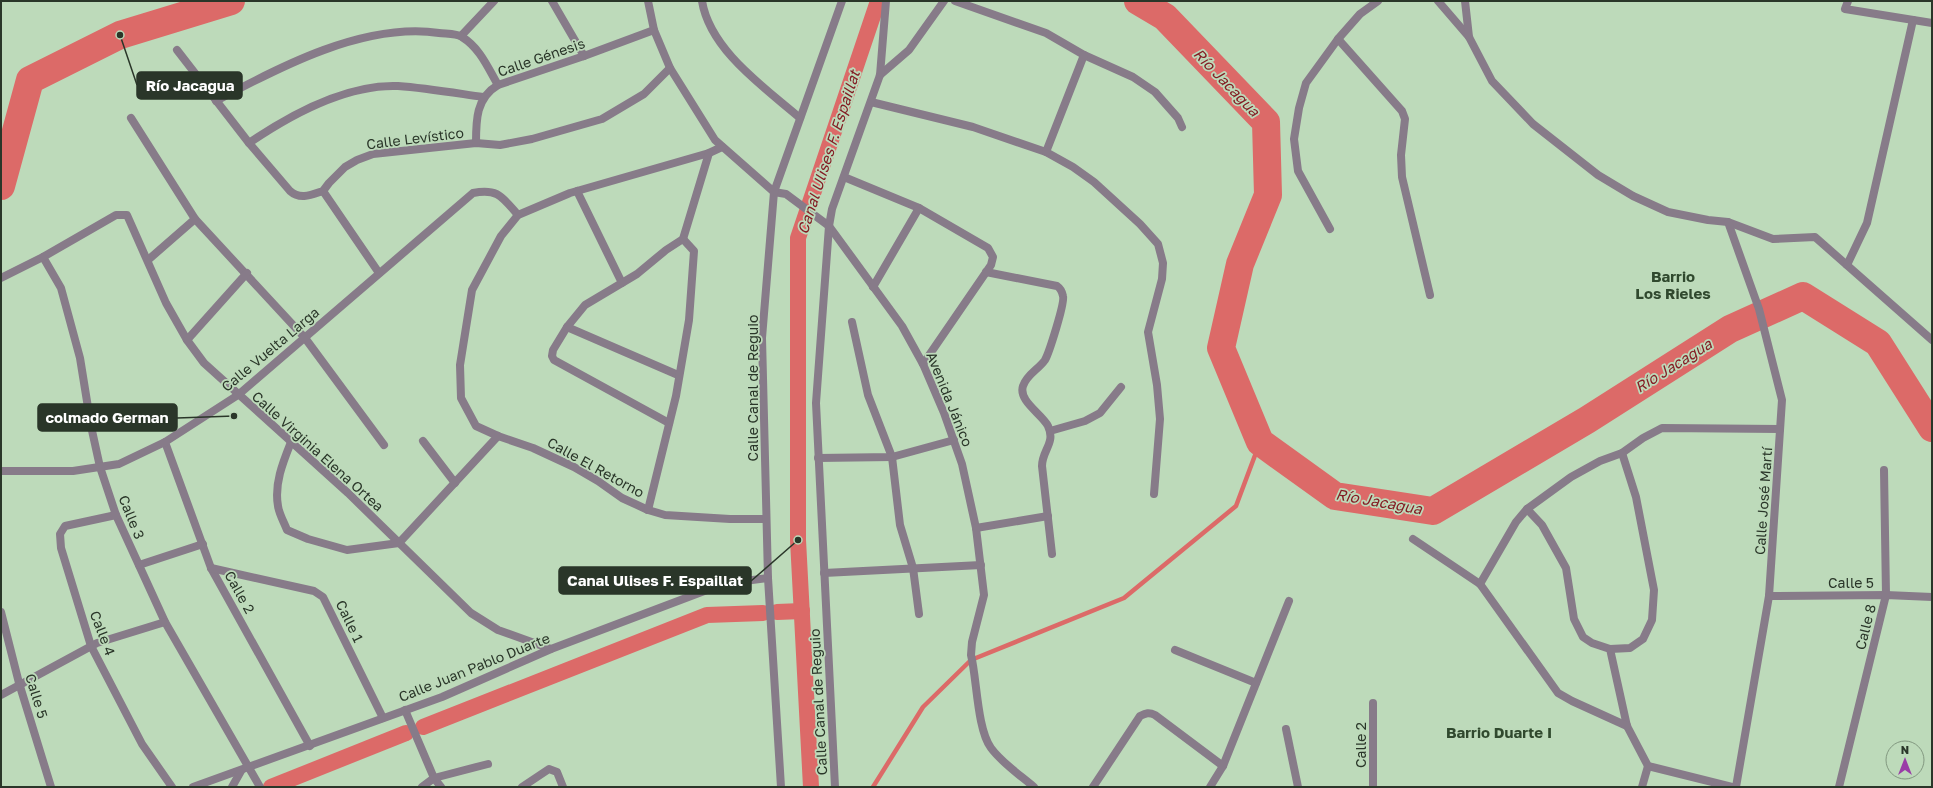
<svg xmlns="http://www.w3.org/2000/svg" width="1933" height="788" viewBox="0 0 1933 788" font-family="'Golos Text',sans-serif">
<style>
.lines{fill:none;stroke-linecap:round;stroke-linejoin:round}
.stream{stroke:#dc6a68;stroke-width:4.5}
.canal{stroke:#dc6a68;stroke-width:16}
.river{stroke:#dc6a68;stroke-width:28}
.minor{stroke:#877b89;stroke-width:8}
.labels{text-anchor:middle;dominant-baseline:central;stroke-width:3.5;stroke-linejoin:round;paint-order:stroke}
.street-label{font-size:14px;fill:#2a3629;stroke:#bddaba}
.water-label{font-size:15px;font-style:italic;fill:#841d24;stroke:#bddaba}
.neighbourhood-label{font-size:15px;font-weight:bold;fill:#30492e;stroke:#bddaba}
.leader{fill:none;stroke:#2a3629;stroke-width:1.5}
.callout-dot{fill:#2a3629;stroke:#bddaba;stroke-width:1.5}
.callout{fill:#2a3629;stroke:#2a3629;stroke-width:1.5}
.callout-label{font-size:15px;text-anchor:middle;font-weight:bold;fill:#fff}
</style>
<rect width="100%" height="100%" fill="#bddaba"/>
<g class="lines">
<polyline class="stream" points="873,787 923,707 971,660 1124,598 1236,506 1260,442"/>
<g class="canal">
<polyline points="777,612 802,611"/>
<polyline points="423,727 707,615 763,613"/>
<polyline points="271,787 406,733"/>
<polyline points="811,787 798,540 798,238 878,1"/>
</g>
<g class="river">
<polyline points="1138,1 1165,17 1266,122 1268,195 1240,264 1221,348 1260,442 1335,496 1433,511 1587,420 1730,329 1803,296 1878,343 1932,428"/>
<polyline points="1,186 30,80 120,35 231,1"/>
</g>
<g class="minor">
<polyline points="552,1 584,56"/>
<path d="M648,1L654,30L670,68L715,140L774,192L786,194L829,226L902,326L923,364L944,413L962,464L976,528L984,595L972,642L971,655C977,679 977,729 991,748C1002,763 1020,775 1034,787"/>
<path d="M702,1C710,50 764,87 800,118"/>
<polyline points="955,1 1046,33 1084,55 1133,77 1155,92 1178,118 1182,127"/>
<polyline points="1438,1 1469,37"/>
<polyline points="1465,1 1469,37 1492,81 1533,124 1598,175 1633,196 1668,212 1708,220 1728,222 1773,239 1815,237 1932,340"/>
<polyline points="1848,1 1845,9 1932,23"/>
<polyline points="461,36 494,1"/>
<polyline points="1338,39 1402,111 1405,119 1401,155 1402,177 1430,295"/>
<path d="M177,50L249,143L290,191C300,200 311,195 323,191L329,183L345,167L357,160L373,154L476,143L500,145L532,139L602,119L644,94L670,68"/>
<polyline points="880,75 909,50 944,1"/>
<path d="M216,101C279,67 365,22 439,33C446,34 456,33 462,37C480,48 488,68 498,85"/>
<polyline points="871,102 973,127 1046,152 1073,167 1094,182 1140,224 1158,244 1163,263 1162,279 1148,332 1157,385 1160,419 1154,494"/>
<polyline points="131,118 195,219 305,338 384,445"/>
<path d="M249,143C290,115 347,84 398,86C426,88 455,93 483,97"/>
<path d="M476,143C476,120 476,98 498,85L584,56L654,30"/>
<polyline points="722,147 709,153 570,193 518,215 501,236 472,290 460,365 461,398 476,426 498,436 533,448 574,467 598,481 622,498 648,510 665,515 730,519 766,519"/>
<polyline points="1046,152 1084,55"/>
<polyline points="844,177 919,208"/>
<polyline points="323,191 379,273"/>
<polyline points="577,191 622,283"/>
<polyline points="1728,222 1759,309 1782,400 1769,596 1736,787"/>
<polyline points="1330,229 1298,171 1294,139 1299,108 1306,83 1338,39 1360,14 1378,1"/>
<polyline points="43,257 61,288 80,358 91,426 100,467 116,515 165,622 260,787"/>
<polyline points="148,260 195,219"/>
<polyline points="1847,265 1867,223 1913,20"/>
<path d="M986,272L1057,286C1060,288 1062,291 1063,296C1065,303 1049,353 1045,360C1038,370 1027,374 1023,386C1018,401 1042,414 1048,426C1056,443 1042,450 1042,466L1052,554"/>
<polyline points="1,278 43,257 116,215 127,215 166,303 187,340 204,363 348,493 471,613 498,630 551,649"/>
<polyline points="873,287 919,208 988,248 993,257 991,265 923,364"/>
<polyline points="852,322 868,395 892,457 900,525 913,568 919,614"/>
<polyline points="567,327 678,375"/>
<polyline points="187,340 247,273"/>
<polyline points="669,423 554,360 552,356 553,350 567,327 585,305 637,274 666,250 683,239 709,153"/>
<polyline points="1050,431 1085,421 1100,413 1121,387"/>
<polyline points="423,441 455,483"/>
<polyline points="165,442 211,568 310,746"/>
<path d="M291,442C283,462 274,484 278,506C279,514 284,522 287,530L308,539L347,550L399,543L498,436"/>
<polyline points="818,458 892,457 954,440"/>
<path d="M1,471H73L119,464L165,442L238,395L473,193C498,188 502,197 518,215"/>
<polyline points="1527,509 1542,525 1566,568 1574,619 1583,637 1592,643 1610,649 1627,726 1648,766 1732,787"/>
<polyline points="648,510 676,396 689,320 694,251 683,239"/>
<polyline points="116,515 65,526 60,534 61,548 91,646 142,744 172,787"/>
<polyline points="976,528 1048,516"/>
<polyline points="1413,539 1480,584 1558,693 1572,701 1627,726"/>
<polyline points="139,565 203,544"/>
<polyline points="211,568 314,591 323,597 383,718"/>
<polyline points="824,573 981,565"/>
<polyline points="1480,584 1516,522 1527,509 1571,477 1600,461 1622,453 1643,438 1662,428 1780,429"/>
<polyline points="1769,596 1886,595 1932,597"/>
<polyline points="1,612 19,683 51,787"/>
<polyline points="1610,649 1630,648 1643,639 1652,620 1654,590 1636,497 1622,453"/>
<polyline points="1175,650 1256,683"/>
<polyline points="1,695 97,643 165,622"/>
<polyline points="1373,703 1373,787"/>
<polyline points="405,710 434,778 441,787"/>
<polyline points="1286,729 1298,787"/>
<polyline points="193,787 442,697 551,649 707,590 737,582 768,578"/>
<polyline points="232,787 241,771"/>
<polyline points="422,787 434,778 488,764"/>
<polyline points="522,787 549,769 557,772 563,787"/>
<polyline points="781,787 768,578 762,338 774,192 842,1"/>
<polyline points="835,787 816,403 829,226 832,209 880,75 886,1"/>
<path d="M1093,787L1140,716C1146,713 1149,712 1155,715L1223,766"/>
<polyline points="1210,787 1223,766 1289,601"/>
<polyline points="1642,787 1648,766"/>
<polyline points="1839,787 1886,595 1884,470"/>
</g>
</g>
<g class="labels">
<g class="street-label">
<text transform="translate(541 57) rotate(-19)">Calle Génesis</text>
<text transform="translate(415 138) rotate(-7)">Calle Levístico</text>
<text transform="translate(270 349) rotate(-40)">Calle Vuelta Larga</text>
<text transform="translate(752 388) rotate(-90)">Calle Canal de Reguio</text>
<text transform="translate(950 399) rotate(68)">Avenida Jánico</text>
<text transform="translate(318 451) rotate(42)">Calle Virginia Elena Ortea</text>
<text transform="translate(596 467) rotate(29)">Calle El Retorno</text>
<text transform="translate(1763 501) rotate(-86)">Calle José Martí</text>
<text transform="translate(132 517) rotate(68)">Calle 3</text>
<text x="1851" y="582">Calle 5</text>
<text transform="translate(240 592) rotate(61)">Calle 2</text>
<text transform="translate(350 621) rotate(64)">Calle 1</text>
<text transform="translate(1865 627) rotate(-76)">Calle 8</text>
<text transform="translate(103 633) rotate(69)">Calle 4</text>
<text transform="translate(474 667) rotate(-22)">Calle Juan Pablo Duarte</text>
<text transform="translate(37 696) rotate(73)">Calle 5</text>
<text transform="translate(818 702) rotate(-93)">Calle Canal de Reguio</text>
<text transform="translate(1360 745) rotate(-90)">Calle 2</text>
</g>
<g class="water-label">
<text transform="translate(1227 82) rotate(46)">Río Jacagua</text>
<text transform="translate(828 152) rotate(-72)">Canal Ulises F. Espaillat</text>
<text transform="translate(1673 365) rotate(-32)">Río Jacagua</text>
<text transform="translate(1379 501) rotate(10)">Río Jacagua</text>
</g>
<g class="neighbourhood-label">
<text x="1673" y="276">Barrio<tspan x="1673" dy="17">Los Rieles</tspan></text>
<text x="1499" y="732">Barrio Duarte I</text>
</g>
</g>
<path class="leader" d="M120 35L137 85M234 416L177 418M798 540L751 581"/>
<g class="callout-dot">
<circle cx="120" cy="35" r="4"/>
<circle cx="234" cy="416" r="4"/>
<circle cx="798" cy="540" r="4"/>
</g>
<g class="callout">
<rect x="137" y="72" width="105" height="27" rx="4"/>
<rect x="38" y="404" width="139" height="27" rx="4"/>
<rect x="559" y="567" width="192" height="27" rx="4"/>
</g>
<g class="callout-label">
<text x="190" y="91">Río Jacagua</text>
<text x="107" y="423">colmado German</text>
<text x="655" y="586">Canal Ulises F. Espaillat</text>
</g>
<rect width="1933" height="788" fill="none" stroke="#2a3629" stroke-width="4"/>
<g transform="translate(1905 760)"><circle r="19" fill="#bddaba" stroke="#829880"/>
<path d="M0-3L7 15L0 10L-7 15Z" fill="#9a3da7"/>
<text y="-6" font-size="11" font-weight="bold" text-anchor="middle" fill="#2a3629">N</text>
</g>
</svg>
